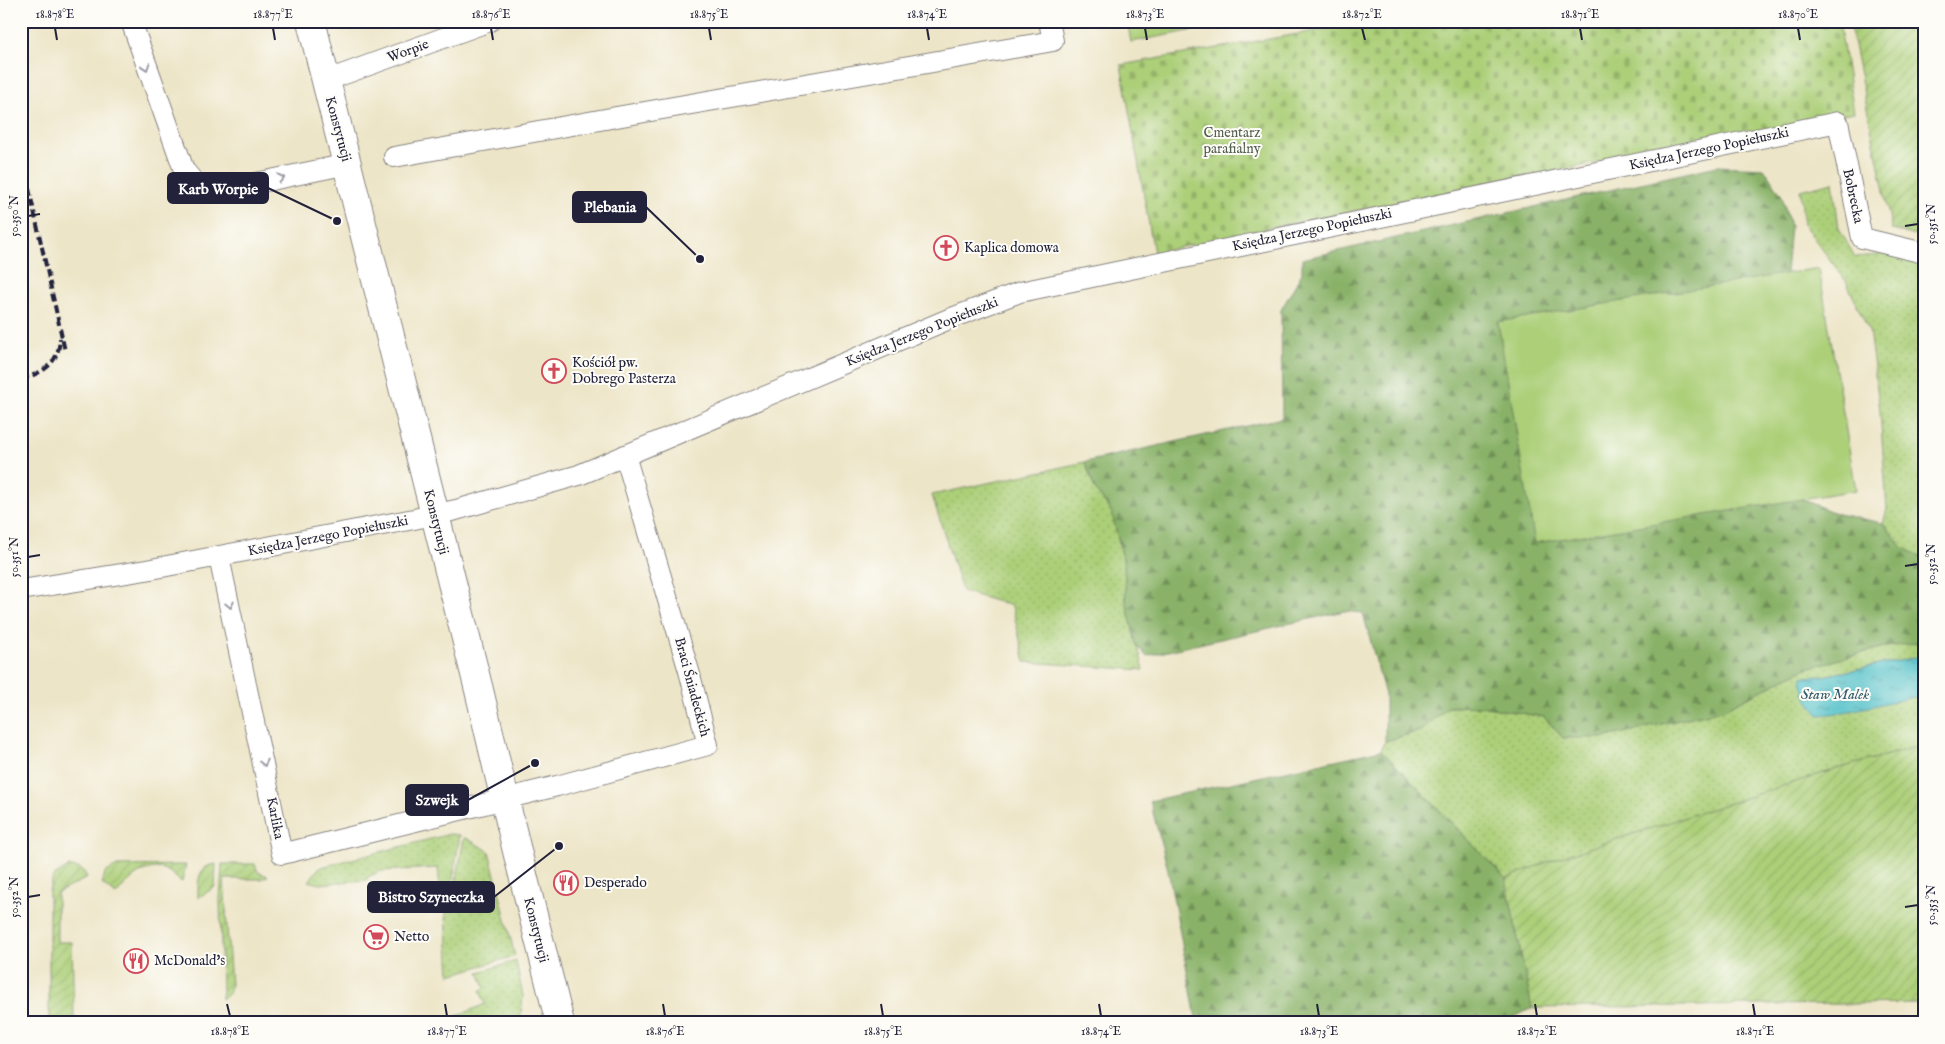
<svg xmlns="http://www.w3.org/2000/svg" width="1945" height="1044" viewBox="0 0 1945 1044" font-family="'IM FELL English',serif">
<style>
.grass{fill:url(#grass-dots);stroke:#67785a}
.forest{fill:url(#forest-firs);stroke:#566a52}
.cemetery{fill:url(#cemetery-stones);stroke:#67785a}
.garden{fill:url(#garden-furrows);stroke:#67785a}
.pitch{fill:#accf78;stroke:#67785a}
.water{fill:url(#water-ripples);stroke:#3a7282}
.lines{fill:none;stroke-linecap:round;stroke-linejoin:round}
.street-casing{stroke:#888481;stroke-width:22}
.secondary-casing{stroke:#888481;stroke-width:30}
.street{stroke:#fff;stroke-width:20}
.secondary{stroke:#fff;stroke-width:28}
.rail{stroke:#22223b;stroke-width:4;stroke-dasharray:8 4;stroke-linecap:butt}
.oneway{stroke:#9c9ca7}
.ticks{fill:none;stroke:#22223b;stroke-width:2}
.labels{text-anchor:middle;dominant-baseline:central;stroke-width:4;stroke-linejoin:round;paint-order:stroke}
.street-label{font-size:14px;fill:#22223b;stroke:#fdfcf7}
.park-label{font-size:14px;fill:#525f50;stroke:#fdfcf7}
.poi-label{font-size:14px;fill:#22223b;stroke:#fdfcf7;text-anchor:start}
.water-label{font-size:15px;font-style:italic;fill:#335a6d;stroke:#fdfcf7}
.leader{fill:none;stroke:#22223b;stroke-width:2}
.callout-dot{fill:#22223b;stroke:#fdfcf7;stroke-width:2}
.callout{fill:#22223b;stroke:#22223b;stroke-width:2}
.callout-label{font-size:15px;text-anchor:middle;font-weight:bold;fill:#fff}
.neatline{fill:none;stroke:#22223b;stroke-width:2}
.ticks-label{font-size:12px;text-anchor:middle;fill:#22223b}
</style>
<defs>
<pattern id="grass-dots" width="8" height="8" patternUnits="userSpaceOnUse" patternTransform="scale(1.25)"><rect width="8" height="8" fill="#accf78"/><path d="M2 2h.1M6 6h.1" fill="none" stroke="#94b169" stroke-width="1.8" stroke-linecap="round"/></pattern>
<pattern id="forest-firs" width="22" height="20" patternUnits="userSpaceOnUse" patternTransform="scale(1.25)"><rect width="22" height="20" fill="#89b268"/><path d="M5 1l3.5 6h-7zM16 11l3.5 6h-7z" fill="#709057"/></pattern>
<pattern id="cemetery-stones" width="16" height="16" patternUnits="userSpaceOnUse" patternTransform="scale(1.25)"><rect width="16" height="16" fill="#accf78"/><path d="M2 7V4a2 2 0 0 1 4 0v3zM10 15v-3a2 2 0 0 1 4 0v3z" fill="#94b169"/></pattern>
<pattern id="garden-furrows" width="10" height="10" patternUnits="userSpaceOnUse" patternTransform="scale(1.25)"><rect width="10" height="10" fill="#accf78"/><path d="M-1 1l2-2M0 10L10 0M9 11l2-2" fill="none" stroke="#94b169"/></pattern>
<pattern id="water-ripples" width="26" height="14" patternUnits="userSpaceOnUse" patternTransform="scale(1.25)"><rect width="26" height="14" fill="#53c1c9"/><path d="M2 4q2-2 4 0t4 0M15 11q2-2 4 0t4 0" fill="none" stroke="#449ca4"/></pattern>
</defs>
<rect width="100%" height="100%" fill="#fdfcf7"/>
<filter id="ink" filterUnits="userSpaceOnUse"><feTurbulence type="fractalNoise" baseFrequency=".02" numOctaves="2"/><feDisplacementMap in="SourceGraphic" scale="10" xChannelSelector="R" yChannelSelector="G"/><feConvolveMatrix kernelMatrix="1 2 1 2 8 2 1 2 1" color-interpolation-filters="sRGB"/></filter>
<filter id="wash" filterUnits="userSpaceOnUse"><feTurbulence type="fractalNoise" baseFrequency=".0096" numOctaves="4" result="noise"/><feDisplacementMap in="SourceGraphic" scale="20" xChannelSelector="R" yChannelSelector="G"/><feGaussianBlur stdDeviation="1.12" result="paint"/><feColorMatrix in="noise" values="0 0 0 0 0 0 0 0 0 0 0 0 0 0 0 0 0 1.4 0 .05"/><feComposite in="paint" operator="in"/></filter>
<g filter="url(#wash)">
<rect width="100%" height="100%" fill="#ede5c7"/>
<g class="grass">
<polygon points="1833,182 1839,228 1855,257 1887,254 1924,263 1924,558 1903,548 1883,523 1887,509 1880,411 1869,331 1846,281 1804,225 1800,190"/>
<polygon points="1085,462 1095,489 1112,513 1124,563 1126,601 1144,670 1025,662 1012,606 962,591 932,495"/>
<polygon points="1924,642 1924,656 1823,676 1803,677 1900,699 1924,696 1924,745 1833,770 1552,860 1506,879 1381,750 1385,741 1420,731 1448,707 1481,706 1544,717 1563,738 1722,710 1803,669 1884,647"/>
<polygon points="450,834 460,835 452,884 441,899 438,868 381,871 368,877 367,880 319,884 309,881 317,870 321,867"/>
<polygon points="464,838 466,838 489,851 515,956 450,975 445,900 455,887"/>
<polygon points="516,961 523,996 520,1023 441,1023 485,1004 480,990 485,988 479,972"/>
</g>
<g class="forest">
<polygon points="1717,166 1764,168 1782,196 1790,226 1786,274 1498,322 1535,543 1801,499 1838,514 1883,523 1903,548 1924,558 1924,642 1884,647 1804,669 1722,710 1602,738 1563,738 1544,717 1481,706 1448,707 1420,731 1385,741 1385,695 1363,613 1345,611 1146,656 1136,644 1126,601 1124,563 1112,513 1095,489 1085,462 1282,418 1281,310 1302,273 1302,259"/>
<polygon points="1381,750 1506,879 1532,1008 1503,1023 1197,1023 1168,870 1150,801"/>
</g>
<polygon class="cemetery" points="1372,21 1839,21 1854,112 1284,225 1154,253 1121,65"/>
<g class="garden">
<polygon points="1849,21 1924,21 1924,238 1892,230"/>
<polygon points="1924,745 1924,1003 1532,1008 1506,879 1552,860 1833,770"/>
<path d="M216,864L215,887L198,898C198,882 197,866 216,864Z"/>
<polygon points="222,864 255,864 258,872 268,876 262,879 224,879 231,986 228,994 222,999 220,899"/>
<path d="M186,865L182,882C176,879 171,871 163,869C143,864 127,882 116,895L102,884L105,873L117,866Z"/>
<path d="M68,867C77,867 84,868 87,878L57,893V942H72L74,1016L78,1023H49V891L53,877Z"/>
</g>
<g class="pitch">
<polygon points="1127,21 1243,21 1131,42"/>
<polygon points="1819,268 1856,490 1535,543 1498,322"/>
</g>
<path class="water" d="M1924,656V696C1888,700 1855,713 1819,715C1810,704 1800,692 1803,677L1823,676Z"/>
</g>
<g filter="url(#ink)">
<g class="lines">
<defs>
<g id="street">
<polyline points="131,21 184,170 195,183 205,187 216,189 232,188 348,164"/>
<polyline points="325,81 490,21"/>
<polyline points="394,157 622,116 1053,41 1049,21"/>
<polyline points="219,557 282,854 557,786 708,745 689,671 625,455"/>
<polyline points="21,590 146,570 414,519 456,510 579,475 949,319 1020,292 1838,122 1862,238 1924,253"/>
</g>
<polyline id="secondary" points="311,21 479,690 517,851 560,1023"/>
</defs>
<use href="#street" class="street-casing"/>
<use href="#secondary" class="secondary-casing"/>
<use href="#street" class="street"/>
<use href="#secondary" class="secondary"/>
<g class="rail">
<polyline points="21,153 65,351"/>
<path d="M21,379C44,373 59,363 60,338"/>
</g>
</g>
<defs><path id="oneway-chevron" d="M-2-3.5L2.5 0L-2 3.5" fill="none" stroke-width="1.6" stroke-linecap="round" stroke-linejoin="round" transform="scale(1.25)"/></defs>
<g class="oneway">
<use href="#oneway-chevron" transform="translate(146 67) rotate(71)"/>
<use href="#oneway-chevron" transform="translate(281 178) rotate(-12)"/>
<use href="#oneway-chevron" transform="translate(230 605) rotate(78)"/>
<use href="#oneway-chevron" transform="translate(264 763) rotate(78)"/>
</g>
</g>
<path class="ticks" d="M55,28L57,40M273,28L275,40M491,28L493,40M709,28L711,40M927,28L929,40M1145,28L1147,40M1362,28L1365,40M1580,28L1582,40M1798,28L1800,40M28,216L40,214M1905,226L1918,224M28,557L40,555M1905,566L1918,564M28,897L40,895M1905,907L1918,905M227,1004L230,1016M445,1004L447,1016M663,1004L665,1016M881,1004L883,1016M1099,1004L1101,1016M1317,1004L1319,1016M1535,1004L1537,1016M1753,1004L1755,1016"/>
<defs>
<symbol id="church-ring" viewBox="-11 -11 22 22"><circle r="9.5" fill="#fdfcf7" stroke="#d1495b" stroke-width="1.5"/><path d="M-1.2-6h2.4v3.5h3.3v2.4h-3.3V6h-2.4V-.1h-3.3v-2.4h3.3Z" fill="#d1495b"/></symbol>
<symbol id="restaurant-ring" viewBox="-11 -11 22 22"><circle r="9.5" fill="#fdfcf7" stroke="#d1495b" stroke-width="1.5"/><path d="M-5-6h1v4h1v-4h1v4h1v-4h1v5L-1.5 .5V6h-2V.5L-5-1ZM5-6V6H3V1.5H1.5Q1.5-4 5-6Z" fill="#d1495b"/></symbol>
<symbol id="supermarket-ring" viewBox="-11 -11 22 22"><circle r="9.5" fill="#fdfcf7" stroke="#d1495b" stroke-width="1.5"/><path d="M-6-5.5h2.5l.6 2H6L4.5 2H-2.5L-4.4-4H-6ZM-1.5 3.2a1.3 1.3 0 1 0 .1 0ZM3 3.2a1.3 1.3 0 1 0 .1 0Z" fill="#d1495b"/></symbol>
</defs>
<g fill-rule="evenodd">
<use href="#church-ring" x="932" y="234" width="28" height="28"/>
<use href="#church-ring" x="540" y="357" width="28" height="28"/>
<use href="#restaurant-ring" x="552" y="869" width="28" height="28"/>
<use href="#supermarket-ring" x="362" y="923" width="28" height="28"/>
<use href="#restaurant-ring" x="122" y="947" width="28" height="28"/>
</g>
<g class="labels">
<g class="street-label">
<text transform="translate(408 51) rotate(-20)">Worpie</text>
<text transform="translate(338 129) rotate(75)">Konstytucji</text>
<text transform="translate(1709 149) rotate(-12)">Księdza Jerzego Popiełuszki</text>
<text transform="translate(1853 196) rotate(78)">Bobrecka</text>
<text transform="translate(1312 230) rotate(-12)">Księdza Jerzego Popiełuszki</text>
<text transform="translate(922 332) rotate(-22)">Księdza Jerzego Popiełuszki</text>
<text transform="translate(436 522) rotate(76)">Konstytucji</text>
<text transform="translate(328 536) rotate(-11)">Księdza Jerzego Popiełuszki</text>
<text transform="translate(692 687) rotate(75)">Braci Śniadeckich</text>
<text transform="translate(275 818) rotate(79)">Karlika</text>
<text transform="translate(536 930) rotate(76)">Konstytucji</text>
</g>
<g class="park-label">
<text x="1232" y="133">Cmentarz<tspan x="1232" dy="16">parafialny</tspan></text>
</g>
<g class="poi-label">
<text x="964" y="248">Kaplica domowa</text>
<text x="572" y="363">Kościół pw.<tspan x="572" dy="16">Dobrego Pasterza</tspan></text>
<text x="584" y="883">Desperado</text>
<text x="394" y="937">Netto</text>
<text x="154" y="961">McDonald's</text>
</g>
<g class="water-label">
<text x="1835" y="694">Staw Malek</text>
</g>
</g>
<path class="leader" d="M337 221L268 188M700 259L646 207M535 763L468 800M559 846L494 897"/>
<g class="callout-dot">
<circle cx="337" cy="221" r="5"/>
<circle cx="700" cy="259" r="5"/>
<circle cx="535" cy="763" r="5"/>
<circle cx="559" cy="846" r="5"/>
</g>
<g class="callout">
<rect x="168" y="173" width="100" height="30" rx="5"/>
<rect x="573" y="192" width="73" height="30" rx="5"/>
<rect x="406" y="785" width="62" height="30" rx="5"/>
<rect x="368" y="882" width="126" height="30" rx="5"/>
</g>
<g class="callout-label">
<text x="218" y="194">Karb Worpie</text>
<text x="610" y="212">Plebania</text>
<text x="437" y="805">Szwejk</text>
<text x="431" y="902">Bistro Szyneczka</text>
</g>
<rect width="1945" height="1044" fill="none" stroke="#fdfcf7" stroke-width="55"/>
<rect x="28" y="28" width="1890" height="988" class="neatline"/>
<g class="ticks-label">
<text x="55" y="18">18.878°E</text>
<text x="273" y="18">18.877°E</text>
<text x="491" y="18">18.876°E</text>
<text x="709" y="18">18.875°E</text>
<text x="927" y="18">18.874°E</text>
<text x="1145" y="18">18.873°E</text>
<text x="1362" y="18">18.872°E</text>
<text x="1580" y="18">18.871°E</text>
<text x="1798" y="18">18.870°E</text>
<text transform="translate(14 216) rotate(-90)" y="4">50.350°N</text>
<text transform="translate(1931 224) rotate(-90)" y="4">50.351°N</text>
<text transform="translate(14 557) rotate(-90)" y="4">50.351°N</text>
<text transform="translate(1931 564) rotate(-90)" y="4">50.352°N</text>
<text transform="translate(14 897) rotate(-90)" y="4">50.352°N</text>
<text transform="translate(1931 905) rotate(-90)" y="4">50.353°N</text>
<text x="230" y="1035">18.878°E</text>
<text x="447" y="1035">18.877°E</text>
<text x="665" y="1035">18.876°E</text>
<text x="883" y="1035">18.875°E</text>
<text x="1101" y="1035">18.874°E</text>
<text x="1319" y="1035">18.873°E</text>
<text x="1537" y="1035">18.872°E</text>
<text x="1755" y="1035">18.871°E</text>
</g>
</svg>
